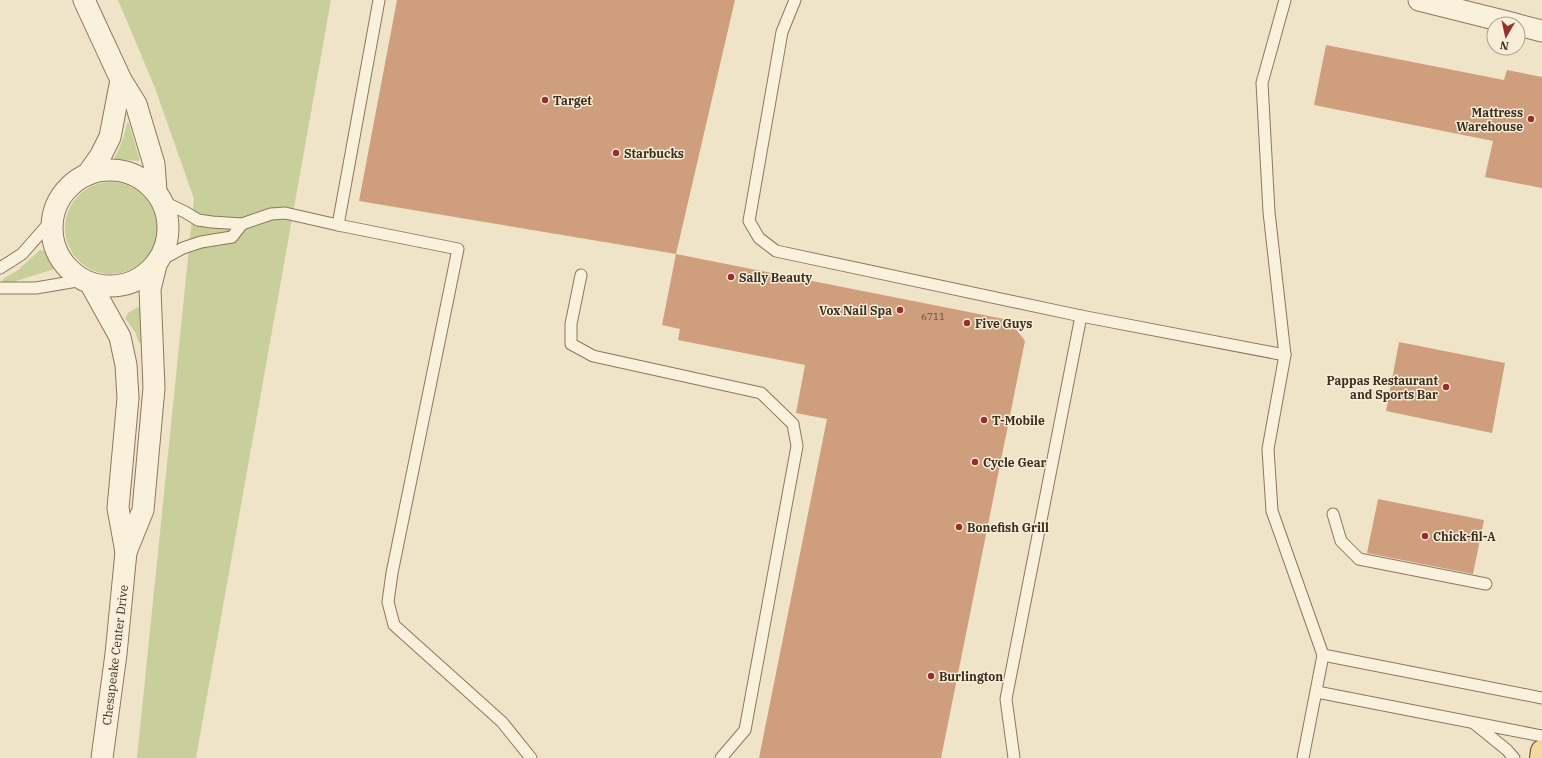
<svg xmlns="http://www.w3.org/2000/svg" width="1542" height="758" viewBox="0 0 1542 758" font-family="'IBM Plex Serif',serif">
<style>
.green{fill:#c9cf9b}
.building{fill:#cf9f7d}
.lines{fill:none;stroke-linecap:round;stroke-linejoin:round}
.lane-casing{stroke:#8d765c;stroke-width:13}
.street-casing{stroke:#8d765c;stroke-width:23}
.primary-casing{stroke:#5b4430;stroke-width:24}
.lane{stroke:#faf1dc;stroke-width:11}
.street{stroke:#faf1dc;stroke-width:21}
.primary{stroke:#f3d9a0;stroke-width:22}
.poi-dot{fill:#9e2a2b;stroke:#f7eed8;stroke-width:1.5}
.labels{text-anchor:middle;dominant-baseline:central;stroke-width:3;stroke-linejoin:round;paint-order:stroke}
.number-label{font-size:10px;fill:#624a37}
.poi-label{font-size:12px;font-weight:bold;fill:#3d2e20;stroke:#f7eed8;text-anchor:start}
.street-label{font-size:12px;fill:#3d2e20;stroke:#f7eed8}
</style>
<rect width="100%" height="100%" fill="#f0e4c8"/>
<g class="green">
<polygon points="118,0 331,0 196,758 137,758 194,199 155,88"/>
<path d="M127,123H129L139,158V161L115,159V157C121,145 125,135 127,123Z"/>
<circle cx="111" cy="228" r="46"/>
<polygon points="40,250 44,251 54,267 54,269 7,284 3,283 3,279 18,270"/>
<polygon points="138,307 144,308 144,342 139,343 135,332 125,318 128,313"/>
</g>
<g class="building">
<polygon points="397,0 735,0 676,254 1009,320 1025,341 941,758 759,758 827,419 796,413 805,365 678,340 680,329 662,325 676,254 359,201"/>
<polygon points="1326,45 1504,80 1507,70 1542,77 1542,188 1485,177 1493,141 1314,105"/>
<polygon points="1399,342 1505,363 1492,433 1386,411"/>
<polygon points="1378,499 1484,520 1473,574 1367,553"/>
</g>
<g class="lines">
<defs>
<g id="lane">
<polyline points="379,0 338,225 458,249 392,573 388,602 394,625 502,722 531,758"/>
<polyline points="795,0 782,32 749,221 759,238 776,251 1081,316 1285,355"/>
<polyline points="1285,0 1262,83 1269,212 1285,355 1268,449 1272,511 1323,655 1303,758"/>
<polyline points="242,224 271,214 285,213 338,225"/>
<polyline points="159,261 183,248 201,242 232,237 242,224 212,222 198,220 185,212 162,201"/>
<polyline points="0,268 22,254 52,220"/>
<polyline points="581,275 571,324 571,344 593,356 761,393 793,424 797,446 745,730 721,758"/>
<polyline points="0,288 36,288 83,280"/>
<polyline points="1333,514 1341,541 1359,559 1486,584"/>
<polyline points="1323,655 1542,698"/>
<polyline points="1317,692 1542,736"/>
<polyline points="1475,724 1507,750 1514,758"/>
<polyline points="1014,758 1006,699 1081,316"/>
</g>
<g id="street">
<polyline points="84,0 121,80 136,104 154,164 156,191"/>
<polyline points="1419,0 1515,24"/>
<polyline points="1518,25 1542,31"/>
<circle cx="110" cy="228" r="58"/>
<polyline points="87,175 101,155 110,137 121,80"/>
<polyline points="90,283 120,337 126,365 128,398 118,508 126,552"/>
<polyline points="102,758 116,654 126,552 143,510 154,388 150,289 156,265"/>
</g>
<polyline id="primary" points="1541,758 1542,751"/>
</defs>
<use href="#lane" class="lane-casing"/>
<use href="#street" class="street-casing"/>
<use href="#primary" class="primary-casing"/>
<use href="#lane" class="lane"/>
<use href="#street" class="street"/>
<use href="#primary" class="primary"/>
</g>
<g class="poi-dot">
<circle cx="545" cy="100" r="4"/>
<circle cx="1531" cy="119" r="4"/>
<circle cx="616" cy="153" r="4"/>
<circle cx="731" cy="277" r="4"/>
<circle cx="900" cy="310" r="4"/>
<circle cx="967" cy="323" r="4"/>
<circle cx="1446" cy="387" r="4"/>
<circle cx="984" cy="420" r="4"/>
<circle cx="975" cy="462" r="4"/>
<circle cx="959" cy="527" r="4"/>
<circle cx="1425" cy="536" r="4"/>
<circle cx="931" cy="676" r="4"/>
</g>
<g class="labels">
<g class="number-label">
<text x="933" y="316">6711</text>
</g>
<g class="poi-label">
<text x="553" y="100">Target</text>
<text x="1523" y="112" text-anchor="end">Mattress<tspan x="1523" dy="14">Warehouse</tspan></text>
<text x="624" y="153">Starbucks</text>
<text x="739" y="277">Sally Beauty</text>
<text x="892" y="310" text-anchor="end">Vox Nail Spa</text>
<text x="975" y="323">Five Guys</text>
<text x="1438" y="380" text-anchor="end">Pappas Restaurant<tspan x="1438" dy="14">and Sports Bar</tspan></text>
<text x="992" y="420">T-Mobile</text>
<text x="983" y="462">Cycle Gear</text>
<text x="967" y="527">Bonefish Grill</text>
<text x="1433" y="536">Chick-fil-A</text>
<text x="939" y="676">Burlington</text>
</g>
<g class="street-label">
<text transform="translate(115 655) rotate(-83)">Chesapeake Center Drive</text>
</g>
</g>
<g transform="translate(1506 36) rotate(189)"><circle r="19" fill="#f7eed8" stroke="#ada18e"/>
<path d="M0-3L7 15L0 10L-7 15Z" fill="#9e2a2b"/>
<text y="-6" font-size="11" font-weight="bold" text-anchor="middle" fill="#3d2e20">N</text>
</g>
</svg>
